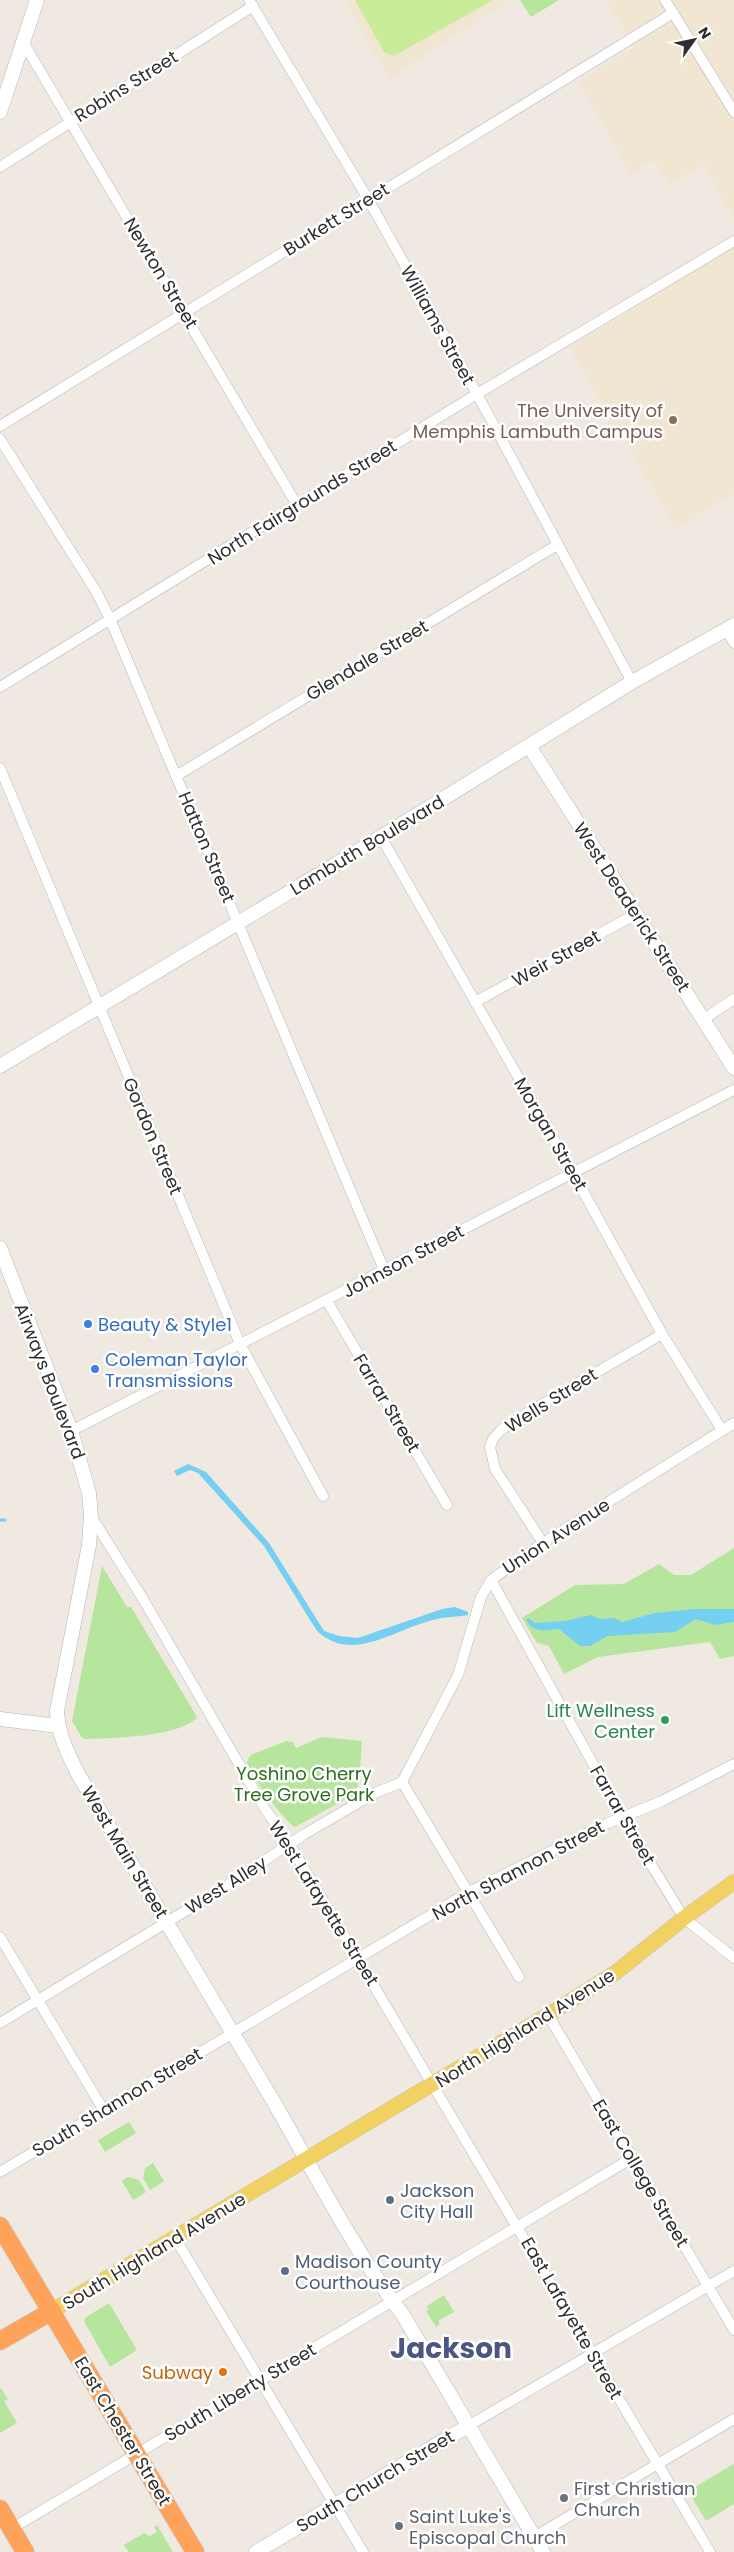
<svg xmlns="http://www.w3.org/2000/svg" width="734" height="2552" viewBox="0 0 734 2552" font-family="Poppins,sans-serif">
<style>
.education{fill:#f0e6d1}
.green{fill:#b6e59e}
.pitch{fill:#c9ec9a}
.water{fill:#75cff0}
.lines{fill:none;stroke-linecap:round;stroke-linejoin:round}
.stream{stroke:#75cff0;stroke-width:3}
.street-casing{stroke:#b4b7c1;stroke-width:11}
.secondary-casing{stroke:#b4b7c1;stroke-width:15}
.primary-casing{stroke:#c9c9c9;stroke-width:16}
.highway-casing{stroke:#c9c9c9;stroke-width:19}
.street{stroke:#fff;stroke-width:10}
.secondary{stroke:#fff;stroke-width:14}
.primary{stroke:#f2d163;stroke-width:15}
.highway{stroke:#ffa35c;stroke-width:18}
.education-dot{fill:#8d6e63;stroke:#fff;stroke-width:2}
.shop-dot{fill:#3f7fe0;stroke:#fff;stroke-width:2}
.leisure-dot{fill:#2e9e5b;stroke:#fff;stroke-width:2}
.service-dot{fill:#5c6f8a;stroke:#fff;stroke-width:2}
.food-dot{fill:#e8710a;stroke:#fff;stroke-width:2}
.worship-dot{fill:#6b7280;stroke:#fff;stroke-width:2}
.labels{text-anchor:middle;dominant-baseline:central;stroke-width:5;stroke-linejoin:round;paint-order:stroke}
.street-label{font-size:18px;fill:#2e2e2e;stroke:#fff}
.education-label{font-size:18px;fill:#785e54;stroke:#fff;text-anchor:end}
.shop-label{font-size:18px;fill:#366cbe;stroke:#fff;text-anchor:start}
.leisure-label{font-size:18px;fill:#27864d;stroke:#fff;text-anchor:end}
.park-label{font-size:18px;fill:#2c6e1b;stroke:#fff}
.service-label{font-size:18px;fill:#4e5e75;stroke:#fff;text-anchor:start}
.food-label{font-size:18px;fill:#c56008;stroke:#fff;text-anchor:end}
.worship-label{font-size:18px;fill:#5b616d;stroke:#fff;text-anchor:start}
.town-label{font-size:28px;font-weight:bold;fill:#4d5680;stroke:#fff}
</style>
<rect width="100%" height="100%" fill="#efe9e1"/>
<g class="education">
<polygon points="345,0 510,0 389,79"/>
<polygon points="606,0 734,0 734,218 704,165 671,185 653,160 630,174 579,81 635,47"/>
<polygon points="734,245 734,493 676,528 570,348"/>
</g>
<g class="green">
<polygon points="520,0 559,0 531,17"/>
<polygon points="734,1548 734,1656 720,1659 710,1642 598,1657 564,1674 549,1646 537,1643 522,1618 575,1585 624,1584 659,1564 674,1575 691,1575"/>
<path d="M102,1566L127,1607H131L197,1717C181,1737 112,1738 87,1739L82,1738L72,1721Z"/>
<path d="M322,1737L362,1741L359,1782L355,1794L295,1827C286,1823 252,1777 248,1766C246,1762 248,1759 251,1755L286,1741L293,1742L296,1748Z"/>
<polygon points="129,2122 136,2133 105,2152 98,2140"/>
<polygon points="153,2163 164,2181 150,2190 143,2178 145,2168"/>
<polygon points="128,2177 139,2180 146,2192 133,2200 122,2181"/>
<polygon points="444,2295 454,2312 438,2321 440,2324 436,2327 426,2311 429,2309 427,2306"/>
<polygon points="109,2303 137,2350 110,2367 84,2321 86,2317"/>
<polygon points="0,2387 8,2399 4,2401 17,2423 0,2433"/>
<polygon points="734,2464 734,2504 706,2521 688,2491"/>
<polygon points="157,2525 173,2552 129,2552 124,2545 144,2533 150,2536 157,2532 154,2527"/>
</g>
<polygon class="pitch" points="355,0 493,0 394,56 384,52"/>
<g class="water">
<path d="M188,1464L206,1472L269,1543L324,1631L339,1636L358,1638L442,1609L455,1607L468,1612V1615C455,1617 441,1617 429,1621C393,1631 351,1663 317,1631L264,1546L198,1473L190,1470L177,1476L174,1471Z"/>
<path d="M696,1609H734V1622L715,1625L696,1619L675,1632L608,1636L590,1646H580L559,1629C544,1630 535,1634 526,1620L529,1618L535,1623L565,1621L591,1615L600,1619L614,1618L622,1622L655,1613Z"/>
</g>
<g class="lines">
<polyline class="stream" points="0,1520 5,1520"/>
<defs>
<g id="street">
<polyline points="249,0 368,199 477,394 632,682"/>
<polyline points="665,0 734,112"/>
<polyline points="23,42 297,505"/>
<polyline points="0,167 253,6"/>
<polyline points="0,426 673,13"/>
<polyline points="0,439 97,593 110,619 384,1270"/>
<polyline points="726,630 734,643"/>
<polyline points="0,687 477,394 734,241"/>
<polyline points="0,768 240,1344 323,1496"/>
<polyline points="176,776 557,545"/>
<polyline points="381,837 573,1173 662,1334 722,1430"/>
<polyline points="475,1002 636,914"/>
<polyline points="704,1019 734,999"/>
<polyline points="327,1301 447,1505"/>
<polyline points="71,1431 734,1090"/>
<polyline points="91,1516 143,1599 265,1809 289,1843 710,2552"/>
<polyline points="543,1543 495,1469 490,1447 493,1439 501,1430 527,1413 662,1334"/>
<polyline points="491,1580 628,1827 684,1918 734,1958"/>
<polyline points="402,1782 458,1675 481,1597 491,1580 543,1543 734,1423"/>
<polyline points="402,1782 519,1977"/>
<polyline points="0,1937 103,2109"/>
<polyline points="548,2015 734,2330"/>
<polyline points="0,2023 220,1890 303,1835 375,1793 402,1782"/>
<polyline points="0,2172 469,1892 608,1823 662,1801 734,1764"/>
<polyline points="175,2238 363,2552"/>
<polyline points="468,2426 734,2271"/>
<polyline points="11,2529 632,2158"/>
<polyline points="534,2537 734,2419"/>
</g>
<g id="secondary">
<polyline points="0,112 37,0"/>
<polyline points="529,746 734,1068"/>
<polyline points="0,1066 381,837 632,682 734,625"/>
<path d="M0,1248L71,1431L89,1493L91,1516L89,1545L57,1711C58,1735 68,1753 78,1774C143,1882 208,1990 272,2099C314,2171 352,2248 403,2315L543,2552"/>
<polyline points="0,1719 58,1726"/>
<polyline points="256,2552 468,2426"/>
</g>
<polyline id="primary" points="52,2311 548,2015 615,1973 684,1918 734,1882"/>
<g id="highway">
<polyline points="0,2226 195,2552"/>
<polyline points="0,2341 52,2311"/>
<polyline points="0,2509 25,2552"/>
</g>
</defs>
<use href="#street" class="street-casing"/>
<use href="#secondary" class="secondary-casing"/>
<use href="#primary" class="primary-casing"/>
<use href="#highway" class="highway-casing"/>
<use href="#street" class="street"/>
<use href="#secondary" class="secondary"/>
<use href="#primary" class="primary"/>
<use href="#highway" class="highway"/>
</g>
<circle class="education-dot" cx="673" cy="420" r="5"/>
<g class="shop-dot">
<circle cx="88" cy="1324" r="5"/>
<circle cx="95" cy="1369" r="5"/>
</g>
<circle class="leisure-dot" cx="665" cy="1720" r="5"/>
<g class="service-dot">
<circle cx="390" cy="2200" r="5"/>
<circle cx="285" cy="2271" r="5"/>
</g>
<circle class="food-dot" cx="223" cy="2372" r="5"/>
<g class="worship-dot">
<circle cx="564" cy="2498" r="5"/>
<circle cx="399" cy="2526" r="5"/>
</g>
<g class="labels">
<g class="street-label">
<text transform="translate(126 86) rotate(-32)">Robins Street</text>
<text transform="translate(336 219) rotate(-32)">Burkett Street</text>
<text transform="translate(161 273) rotate(59)">Newton Street</text>
<text transform="translate(438 325) rotate(61)">Williams Street</text>
<text transform="translate(302 502) rotate(-32)">North Fairgrounds Street</text>
<text transform="translate(367 660) rotate(-31)">Glendale Street</text>
<text transform="translate(367 845) rotate(-31)">Lambuth Boulevard</text>
<text transform="translate(207 847) rotate(67)">Hatton Street</text>
<text transform="translate(632 907) rotate(57)">West Deaderick Street</text>
<text transform="translate(556 958) rotate(-29)">Weir Street</text>
<text transform="translate(551 1134) rotate(60)">Morgan Street</text>
<text transform="translate(153 1136) rotate(67)">Gordon Street</text>
<text transform="translate(403 1261) rotate(-28)">Johnson Street</text>
<text transform="translate(50 1381) rotate(69)">Airways Boulevard</text>
<text transform="translate(551 1400) rotate(-32)">Wells Street</text>
<text transform="translate(387 1403) rotate(59)">Farrar Street</text>
<text transform="translate(556 1536) rotate(-33)">Union Avenue</text>
<text transform="translate(623 1815) rotate(60)">Farrar Street</text>
<text transform="translate(125 1852) rotate(59)">West Main Street</text>
<text transform="translate(518 1870) rotate(-28)">North Shannon Street</text>
<text transform="translate(226 1885) rotate(-32)">West Alley</text>
<text transform="translate(324 1903) rotate(58)">West Lafayette Street</text>
<text transform="translate(525 2028) rotate(-32)">North Highland Avenue</text>
<text transform="translate(117 2102) rotate(-31)">South Shannon Street</text>
<text transform="translate(641 2173) rotate(59)">East College Street</text>
<text transform="translate(154 2251) rotate(-31)">South Highland Avenue</text>
<text transform="translate(572 2318) rotate(60)">East Lafayette Street</text>
<text transform="translate(240 2392) rotate(-31)">South Liberty Street</text>
<text transform="translate(123 2431) rotate(59)">East Chester Street</text>
<text transform="translate(375 2481) rotate(-31)">South Church Street</text>
</g>
<g class="education-label">
<text x="663" y="410">The University of<tspan x="663" dy="21">Memphis Lambuth Campus</tspan></text>
</g>
<g class="shop-label">
<text x="98" y="1324">Beauty &amp; Style1</text>
<text x="105" y="1359">Coleman Taylor<tspan x="105" dy="21">Transmissions</tspan></text>
</g>
<g class="leisure-label">
<text x="655" y="1710">Lift Wellness<tspan x="655" dy="21">Center</tspan></text>
</g>
<g class="park-label">
<text x="304" y="1773">Yoshino Cherry<tspan x="304" dy="21">Tree Grove Park</tspan></text>
</g>
<g class="service-label">
<text x="400" y="2190">Jackson<tspan x="400" dy="21">City Hall</tspan></text>
<text x="295" y="2261">Madison County<tspan x="295" dy="21">Courthouse</tspan></text>
</g>
<g class="food-label">
<text x="213" y="2372">Subway</text>
</g>
<g class="worship-label">
<text x="574" y="2488">First Christian<tspan x="574" dy="21">Church</tspan></text>
<text x="409" y="2516">Saint Luke's<tspan x="409" dy="21">Episcopal Church</tspan></text>
</g>
<g class="town-label">
<text x="451" y="2348">Jackson</text>
</g>
</g>
<g transform="translate(694 40) rotate(57)" stroke="#ffffff" stroke-width="4" paint-order="stroke">
<path d="M0-4L9 19L0 12L-9 19Z" fill="#2e2e2e"/>
<text y="-8" font-size="14" font-weight="bold" text-anchor="middle" fill="#2e2e2e">N</text>
</g>
</svg>
